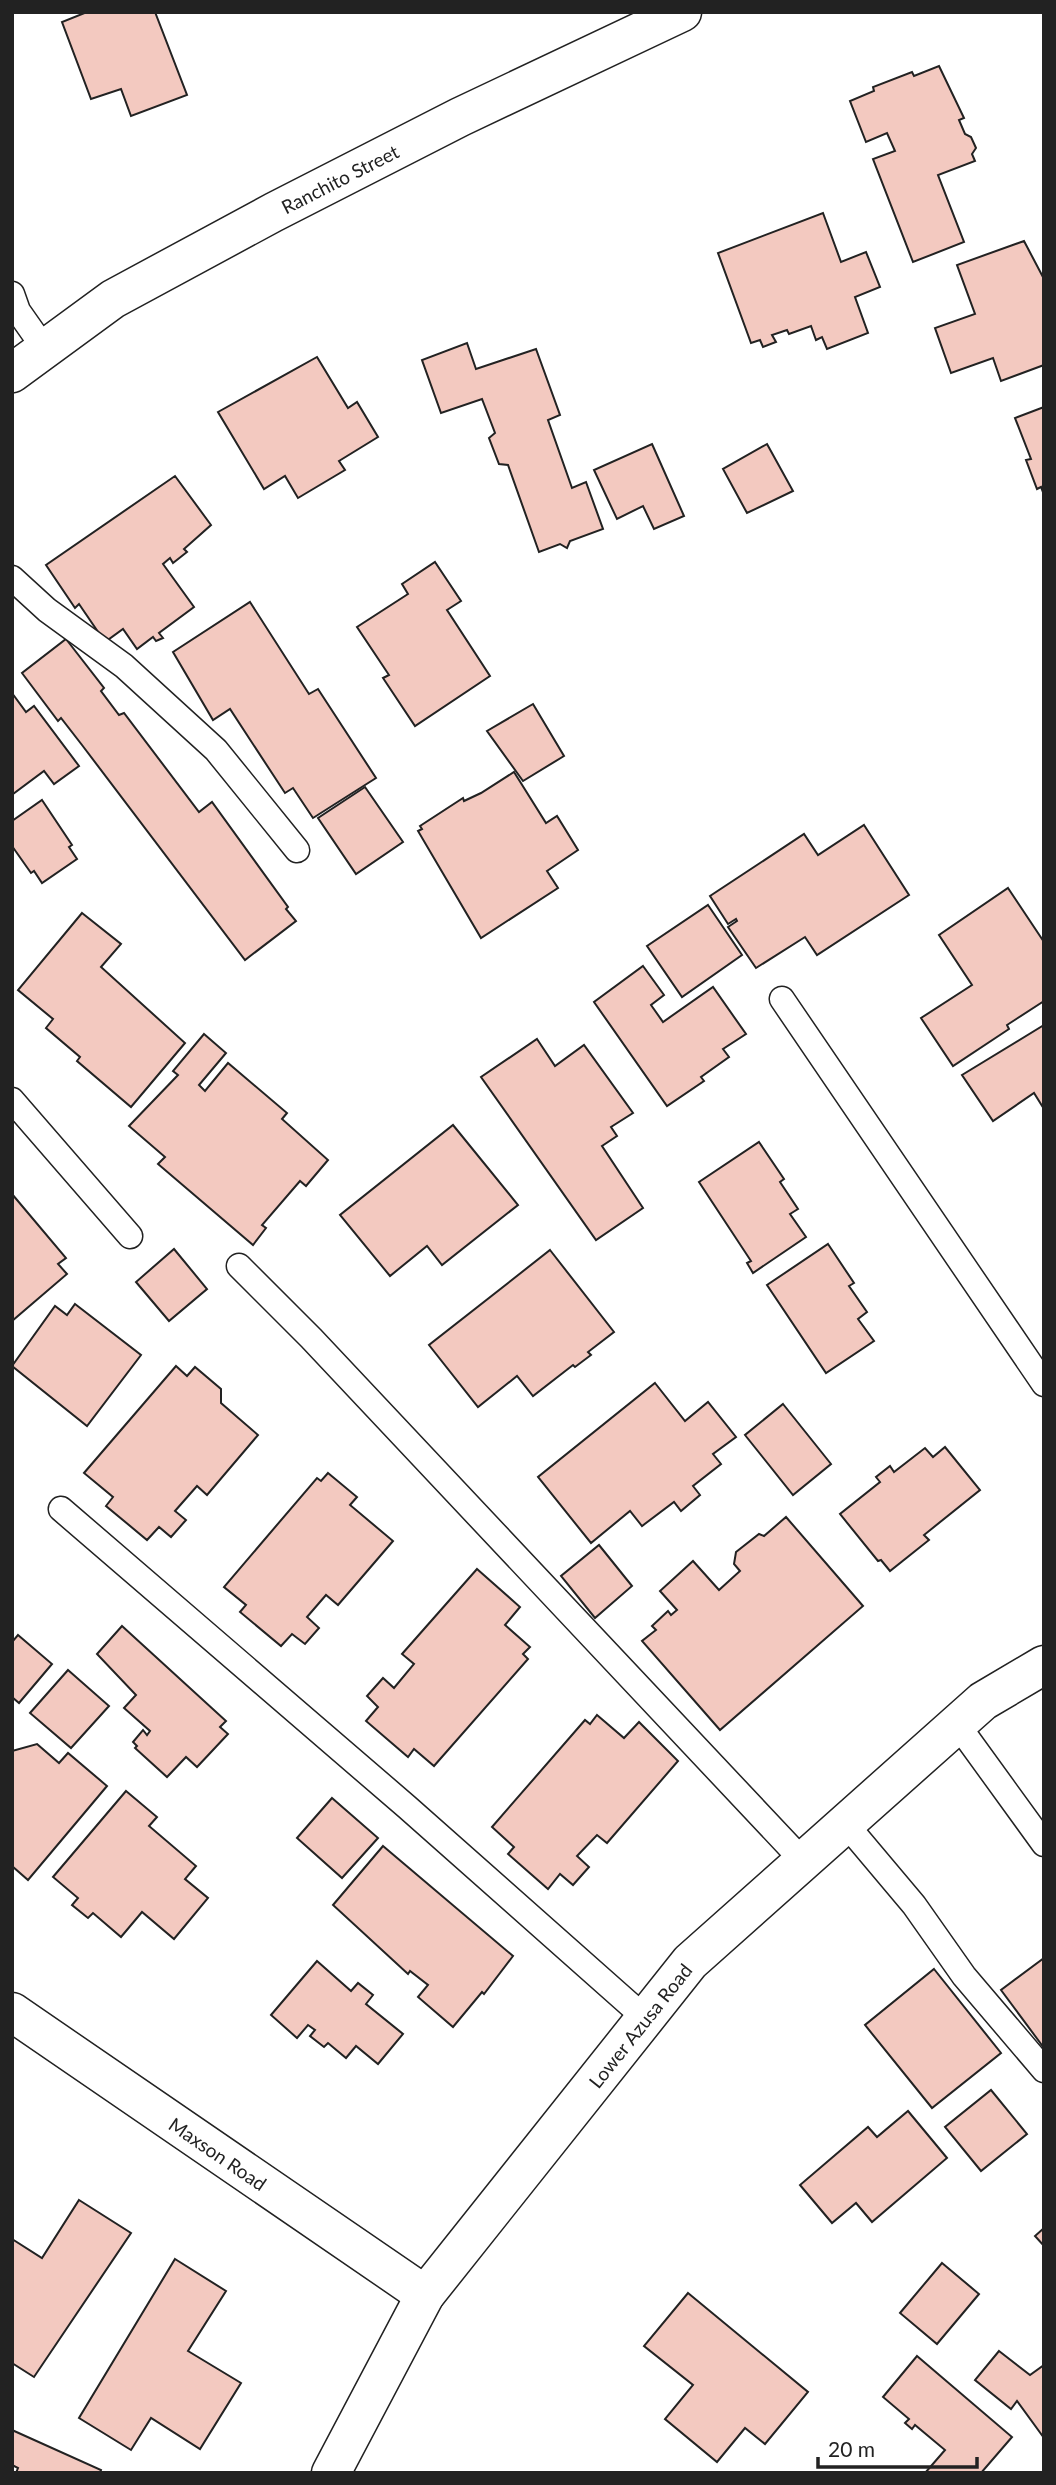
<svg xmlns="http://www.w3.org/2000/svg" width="1056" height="2485" viewBox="0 0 1056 2485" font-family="Lato,sans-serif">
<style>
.building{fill:#f3c9c0;stroke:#222;stroke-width:2}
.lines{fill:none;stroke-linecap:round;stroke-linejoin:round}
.service-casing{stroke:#222;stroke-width:27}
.minor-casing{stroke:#222;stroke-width:41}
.tertiary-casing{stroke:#222;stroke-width:41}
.secondary-casing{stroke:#222;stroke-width:41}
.service{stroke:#fff;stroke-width:24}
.minor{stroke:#fff;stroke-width:38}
.tertiary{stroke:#fff;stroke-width:38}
.secondary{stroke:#fff;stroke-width:38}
.labels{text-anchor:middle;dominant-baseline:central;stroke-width:5;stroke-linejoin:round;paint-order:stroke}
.street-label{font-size:19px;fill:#222;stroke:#fff}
</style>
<rect width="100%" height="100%" fill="#fff"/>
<g class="building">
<polygon points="87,12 155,12 187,95 131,116 121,89 91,99 62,22"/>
<polygon points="939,66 964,118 959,120 965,134 971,137 976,148 972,154 975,161 938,175 964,242 913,262 873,159 895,151 887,133 866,142 850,101 874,91 873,87 912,72 914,76"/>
<polygon points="823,213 841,262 866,252 880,287 855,297 868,333 827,349 822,337 816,340 811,326 789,334 787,330 772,335 776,342 763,347 760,340 751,343 718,253"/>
<polygon points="1024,241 1044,279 1044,365 1001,381 993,358 951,373 935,328 975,314 957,265"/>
<polygon points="467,343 476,369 536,349 560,415 548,420 572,488 586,482 603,529 570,541 567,548 560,544 539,552 508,465 499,464 489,438 495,433 482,399 441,413 422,360"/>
<polygon points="317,357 348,408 357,402 378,437 339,461 345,470 298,498 285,476 264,489 218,412"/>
<polygon points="1044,407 1044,495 1041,487 1037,489 1026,460 1031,459 1015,418"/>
<polygon points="652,444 684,516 654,529 643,506 617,519 594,470"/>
<polygon points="767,444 793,491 747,513 723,469"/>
<polygon points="175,476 211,525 184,549 187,552 173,563 170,558 163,564 194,607 159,633 163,638 156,641 153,637 137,649 123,629 105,642 79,604 75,608 46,565"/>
<polygon points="435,562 461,601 447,610 490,676 415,726 383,678 389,675 357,627 408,594 402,584"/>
<polygon points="250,602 309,694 318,689 376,778 313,818 293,788 285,793 230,709 213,720 173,652"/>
<polygon points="66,639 104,688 101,691 119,715 124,713 199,812 212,802 288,907 286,909 296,921 245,960 82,745 61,718 58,721 22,673"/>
<polygon points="12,693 26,712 34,706 79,766 54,784 44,771 13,794"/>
<polygon points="533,704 564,756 523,781 487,731"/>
<polygon points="514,772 546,823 557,816 578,850 547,871 558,888 481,938 418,831 422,829 420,826 463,798 464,801 481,793"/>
<polygon points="365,787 403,842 356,874 318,818"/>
<polygon points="42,800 72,845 69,847 77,859 42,883 34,871 31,873 12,846 12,821"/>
<polygon points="864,825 909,895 817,955 805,937 756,968 728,927 737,921 736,919 728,924 710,896 804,834 818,855"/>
<polygon points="1008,888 1044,942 1044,1001 1007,1025 1009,1029 953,1066 921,1018 972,985 939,935"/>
<polygon points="708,905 742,955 682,997 647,946"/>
<polygon points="82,913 121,944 101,967 185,1043 131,1107 77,1061 80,1057 46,1028 53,1019 18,990"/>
<polygon points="643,966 664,995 651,1005 663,1022 713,987 746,1034 723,1049 729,1057 701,1077 704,1081 667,1106 594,1002"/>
<polygon points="1044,1025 1044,1109 1034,1093 993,1121 962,1075"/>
<polygon points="204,1034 226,1053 199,1085 205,1091 228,1063 287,1113 282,1119 328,1160 306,1186 300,1181 262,1225 266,1228 253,1245 158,1164 165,1157 129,1126 178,1075 173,1071"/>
<polygon points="537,1039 555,1066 584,1045 633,1113 611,1127 617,1136 602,1146 643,1208 596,1240 481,1077"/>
<polygon points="453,1125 518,1205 442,1265 427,1246 390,1276 340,1215"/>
<polygon points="759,1142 784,1179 780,1182 798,1209 790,1214 806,1237 753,1273 747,1263 751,1261 699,1182"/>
<polygon points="12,1194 66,1258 58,1264 67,1274 12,1321"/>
<polygon points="828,1244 854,1283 849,1286 867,1312 858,1319 874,1341 826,1373 767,1285"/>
<polygon points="174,1249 207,1289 169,1321 136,1282"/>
<polygon points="550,1250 614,1332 588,1352 591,1355 575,1367 573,1365 533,1396 517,1376 478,1407 429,1345"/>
<polygon points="75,1304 141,1355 87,1426 12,1366 55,1306 67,1315"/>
<polygon points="176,1366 187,1376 195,1367 221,1389 221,1403 258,1435 207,1495 197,1486 175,1511 186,1520 171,1537 159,1527 147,1540 106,1506 113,1497 84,1473"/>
<polygon points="655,1383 685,1421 708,1402 736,1437 713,1454 721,1464 693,1486 700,1495 681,1511 674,1502 642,1526 630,1511 591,1543 538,1477"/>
<polygon points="783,1404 831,1464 793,1495 745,1435"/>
<polygon points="945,1447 980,1490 924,1535 929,1540 890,1571 881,1560 878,1561 840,1514 880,1482 876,1477 890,1466 894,1472 925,1448 933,1457"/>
<polygon points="328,1473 357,1497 350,1505 393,1541 338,1605 326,1595 307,1617 319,1628 305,1644 292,1634 281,1646 240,1612 246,1605 224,1587 317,1478 321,1481"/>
<polygon points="786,1517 863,1606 720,1730 642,1641 656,1630 652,1626 668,1611 671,1615 677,1610 660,1591 693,1561 719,1590 740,1571 734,1564 736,1552 759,1534 764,1536"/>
<polygon points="599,1545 632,1586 595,1618 561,1576"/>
<polygon points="477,1569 520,1607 505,1625 530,1647 523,1654 528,1659 434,1766 414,1749 408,1757 366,1721 378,1707 367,1696 383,1678 394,1688 414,1664 402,1654"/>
<polygon points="122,1626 226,1721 220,1727 228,1734 197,1767 186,1757 167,1777 135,1748 137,1746 133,1742 143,1730 147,1735 150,1731 124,1708 136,1695 97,1654"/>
<polygon points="18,1635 52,1664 19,1703 12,1697 12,1642"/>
<polygon points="68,1670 109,1706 71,1748 30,1713"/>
<polygon points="597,1715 624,1738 639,1722 678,1761 607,1843 597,1835 577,1856 589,1867 573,1885 560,1874 548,1889 508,1854 514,1847 492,1827 585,1720 590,1724"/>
<polygon points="37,1744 59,1763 68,1753 107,1786 28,1880 12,1866 12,1751"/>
<polygon points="126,1791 157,1817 149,1826 196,1866 185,1879 208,1898 174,1939 142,1912 121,1937 93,1913 88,1918 72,1905 78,1898 53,1877"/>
<polygon points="332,1798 378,1838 342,1878 297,1838"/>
<polygon points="383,1846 513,1956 484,1994 482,1992 453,2027 418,1997 428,1985 410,1971 408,1974 333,1905"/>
<polygon points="1044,1958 1044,2048 1001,1990"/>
<polygon points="317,1961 351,1991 358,1983 373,1995 366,2004 403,2034 378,2064 356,2046 346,2058 328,2043 324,2047 310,2036 315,2030 308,2025 297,2038 271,2015"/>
<polygon points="934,1969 1001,2053 932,2108 865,2025"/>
<polygon points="991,2090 1027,2134 981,2171 945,2127"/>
<polygon points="908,2111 947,2158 872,2222 856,2203 832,2223 800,2185 868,2127 877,2137"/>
<polygon points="79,2200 131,2233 34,2377 12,2363 12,2239 42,2258"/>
<polygon points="1044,2228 1044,2246 1035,2236"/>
<polygon points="175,2259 226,2291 188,2351 241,2383 200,2449 151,2418 131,2450 79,2418"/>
<polygon points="942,2263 979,2294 937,2344 900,2313"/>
<polygon points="688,2293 808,2392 765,2444 745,2428 717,2462 665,2419 693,2385 644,2346"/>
<polygon points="999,2351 1030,2375 1044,2365 1044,2438 1017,2401 1011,2409 975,2380"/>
<polygon points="917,2356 1012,2437 981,2473 925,2473 945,2450 915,2425 912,2429 905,2423 909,2419 883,2397"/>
<polygon points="12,2430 101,2470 100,2473 16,2473 18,2468 12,2465"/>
</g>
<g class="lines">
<defs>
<g id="service">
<polyline points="12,294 18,311 44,348"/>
<polyline points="12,578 47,610 124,666 216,750 297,850"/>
<polyline points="782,999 1044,1384"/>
<polyline points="12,1100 130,1236"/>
<polyline points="239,1266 311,1338 803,1861"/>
<polyline points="61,1509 407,1807 645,2018"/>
<polyline points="957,1724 1044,1844"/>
<polyline points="845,1823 914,1905 964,1976 1044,2070"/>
</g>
<g id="minor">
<path id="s1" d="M12,373L113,299L274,212L460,117L682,12"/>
</g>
<g id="tertiary">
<path id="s2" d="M12,2012L425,2295"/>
</g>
<g id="secondary">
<path id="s3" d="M331,2473L425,2295L690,1962L983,1701L1044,1665"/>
</g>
</defs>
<use href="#service" class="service-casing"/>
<use href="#minor" class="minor-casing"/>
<use href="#tertiary" class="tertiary-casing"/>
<use href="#secondary" class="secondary-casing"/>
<use href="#service" class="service"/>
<use href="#minor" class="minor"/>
<use href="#tertiary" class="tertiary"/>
<use href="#secondary" class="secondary"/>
</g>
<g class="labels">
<g class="street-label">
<text stroke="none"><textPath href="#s1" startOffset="382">Ranchito Street</textPath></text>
<text stroke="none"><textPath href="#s3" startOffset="546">Lower Azusa Road</textPath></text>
<text stroke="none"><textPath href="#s2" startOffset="250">Maxson Road</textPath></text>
</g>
</g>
<rect width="1056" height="2485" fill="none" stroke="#222222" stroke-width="28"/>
<path d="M818 2457v10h159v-10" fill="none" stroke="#222222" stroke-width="3.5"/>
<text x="828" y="2457" font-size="21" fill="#222222" stroke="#ffffff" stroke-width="5" paint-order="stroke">20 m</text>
</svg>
